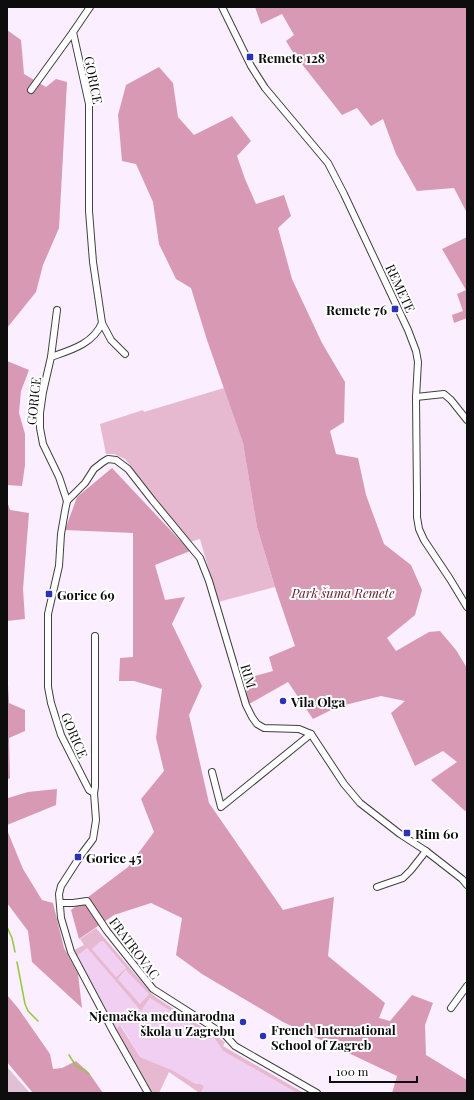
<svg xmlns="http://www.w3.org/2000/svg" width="474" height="1100" viewBox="0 0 474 1100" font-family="'Playfair Display',serif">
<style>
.farmland{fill:#f0cff3}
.green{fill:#e7b9d1;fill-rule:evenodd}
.forest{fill:#d899b5}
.cemetery{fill:#dfc0d5}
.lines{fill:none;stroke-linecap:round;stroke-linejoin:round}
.stream{stroke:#92c83f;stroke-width:1.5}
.minor-casing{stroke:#404040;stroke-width:8}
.minor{stroke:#fff;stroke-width:6}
.poi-dot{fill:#2a32b8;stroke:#fff;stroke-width:1.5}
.labels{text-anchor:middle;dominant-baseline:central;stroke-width:4;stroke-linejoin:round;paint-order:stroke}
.poi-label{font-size:13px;font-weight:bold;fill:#0d0d0d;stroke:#fff;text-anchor:start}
.street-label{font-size:13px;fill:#0d0d0d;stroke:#fff}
.park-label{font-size:13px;font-style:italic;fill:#63202e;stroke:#fff}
</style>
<rect width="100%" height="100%" fill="#fbeefe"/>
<g class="farmland">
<polygon points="102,940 126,968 116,977 92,949"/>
<polygon points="87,948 141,1011 150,998 215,1039 223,1051 297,1093 201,1093 204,1086 202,1085 196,1084 172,1070 140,1057 121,1025 116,1030 77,956"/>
<polygon points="127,970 149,994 140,1004 118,979"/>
</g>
<g class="green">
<polygon points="224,388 243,443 257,527 275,587 218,602 200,539 190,542 125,459 114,454 106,454 100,424 143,410 144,412"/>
<path d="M96,928L152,994L157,998L225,1042L223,1046L304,1093H297L223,1051L215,1039L150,998L141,1011L87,948L77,956L74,950L84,945L80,939ZM101,941H103L126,968L116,977L92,949ZM126,970L149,994L140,1004L118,979Z"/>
<polygon points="120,1025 140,1057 172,1070 196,1084 200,1084 204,1086 201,1093 197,1093 198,1092 169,1072 159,1093 152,1093 116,1030"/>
</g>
<g class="forest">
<polygon points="255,7 467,7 467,213 454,188 417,191 396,154 383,119 371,126 357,108 342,115 294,54 286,41 294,35 282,14 261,24"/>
<polygon points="7,30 21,40 24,74 46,87 56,79 67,82 59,228 43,265 36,292 7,328"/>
<polygon points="159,67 173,83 178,117 194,135 232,116 251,141 237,156 245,179 256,204 284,195 291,216 278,228 292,279 322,343 345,382 344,422 330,431 336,454 358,458 366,495 384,544 411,565 422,590 415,615 387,638 396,651 429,632 440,631 456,650 467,668 467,810 465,811 431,780 457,762 443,751 415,766 391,713 405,701 381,696 337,707 313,719 288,682 249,704 244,679 273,671 269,657 295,646 275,587 257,527 243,443 207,340 191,288 176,279 159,244 153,202 136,164 122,161 118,115 126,85"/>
<polygon points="467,237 467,318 454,323 452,315 463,311 457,294 466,290 442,249"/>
<polygon points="7,361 29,370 21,391 19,413 25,434 25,465 22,486 7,485"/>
<polygon points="112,468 190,551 155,565 165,600 185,597 172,624 202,686 189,715 209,803 283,910 334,897 328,956 385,1003 379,1018 390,1021 412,995 433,1003 425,1025 426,1055 467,1080 467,1093 392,1093 397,1076 283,1022 202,974 176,955 182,918 151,903 114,915 79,939 71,910 128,867 154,832 141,799 164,771 156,738 162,689 134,681 119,681 120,658 133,657 133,533 65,530 77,497"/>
<polygon points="7,501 10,510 29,513 23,589 25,619 7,621"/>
<polygon points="7,667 9,703 25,710 25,731 9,738 10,778 7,780"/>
<polygon points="57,789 56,805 7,825 7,796 8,798 28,792"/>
<polygon points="7,830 23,869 42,900 53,903 64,948 78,974 82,1008 32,962 28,931 7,903"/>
<polygon points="7,995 18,1008 50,1054 53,1069 62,1068 76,1061 89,1073 103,1093 33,1093 7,1062"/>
</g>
<polygon class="cemetery" points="7,1067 30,1093 7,1093"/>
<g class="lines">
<g class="stream">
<polyline points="7,927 12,938 15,952"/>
<polyline points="17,962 25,1004 28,1011 38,1021"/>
<polyline points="69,1055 76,1066 85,1070 89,1074"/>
</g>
<defs>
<g id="minor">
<path d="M90,7L73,32L89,104V211L93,262L102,323C93,344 71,350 51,357L43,392L40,413V428L43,444L59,477L67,501L65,511L61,534L59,566L48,614V687L51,703L61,735L89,790L94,793L96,820L93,839L81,855L61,886L59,894L61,918L71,952L113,1031L148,1093"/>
<polyline points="222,7 251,66 265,88 328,163 344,194 408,330 416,351 418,362 416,397 417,497 417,517 419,529 424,540 450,579 467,607"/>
<polyline points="31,90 73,32"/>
<polyline points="102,323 111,340 125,354"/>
<polyline points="51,357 57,310"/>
<polyline points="416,397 444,394 451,400 467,420"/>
<polyline points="67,501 85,483 94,469 103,462 108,459 116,460 128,469 153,501 200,558 209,581 246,705 252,717 257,724 264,728 299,729 311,734 344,784 360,803 400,834 426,851 462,879 467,885"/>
<polyline points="212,772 221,807 311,734"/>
<polyline points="94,793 95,787 95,636"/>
<polyline points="377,887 403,878 411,870 426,851"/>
<polyline points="60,903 73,903 87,901 107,931 153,989 225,1035 235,1046 317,1093"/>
<polyline points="451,1008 467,986"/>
</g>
</defs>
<use href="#minor" class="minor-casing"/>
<use href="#minor" class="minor"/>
</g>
<g class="poi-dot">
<rect x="246" y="53" width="8" height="8" rx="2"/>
<rect x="391" y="305" width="8" height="8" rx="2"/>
<rect x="45" y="590" width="8" height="8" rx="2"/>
<circle cx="283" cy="701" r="4"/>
<rect x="403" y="829" width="8" height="8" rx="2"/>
<rect x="74" y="853" width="8" height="8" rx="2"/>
<circle cx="243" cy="1022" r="4"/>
<circle cx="263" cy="1036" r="4"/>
</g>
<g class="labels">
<g class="poi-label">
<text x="258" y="57">Remete 128</text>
<text x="387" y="309" text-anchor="end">Remete 76</text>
<text x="57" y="594">Gorice 69</text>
<text x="291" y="701">Vila Olga</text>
<text x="415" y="833">Rim 60</text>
<text x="86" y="857">Gorice 45</text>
<text x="235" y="1015" text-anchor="end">Njemačka međunarodna<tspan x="235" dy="15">škola u Zagrebu</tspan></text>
<text x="271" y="1029">French International<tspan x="271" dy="15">School of Zagreb</tspan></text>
</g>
<g class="street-label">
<text transform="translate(94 80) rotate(79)">GORICE</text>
<text transform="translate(401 288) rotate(65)">REMETE</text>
<text transform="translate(33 401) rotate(-84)">GORICE</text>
<text transform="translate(249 676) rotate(73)">RIM</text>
<text transform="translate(75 735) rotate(67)">GORICE</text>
<text transform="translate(135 948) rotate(53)">FRATROVAC</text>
</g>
<g class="park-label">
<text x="343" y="592">Park šuma Remete</text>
</g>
</g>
<rect width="474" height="1100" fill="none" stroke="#0d0d0d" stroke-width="16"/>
<path d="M330 1076v6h87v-6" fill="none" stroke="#0d0d0d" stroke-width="2"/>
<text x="336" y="1076" font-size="12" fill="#0d0d0d" stroke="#ffffff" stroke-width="3" paint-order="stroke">100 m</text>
</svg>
